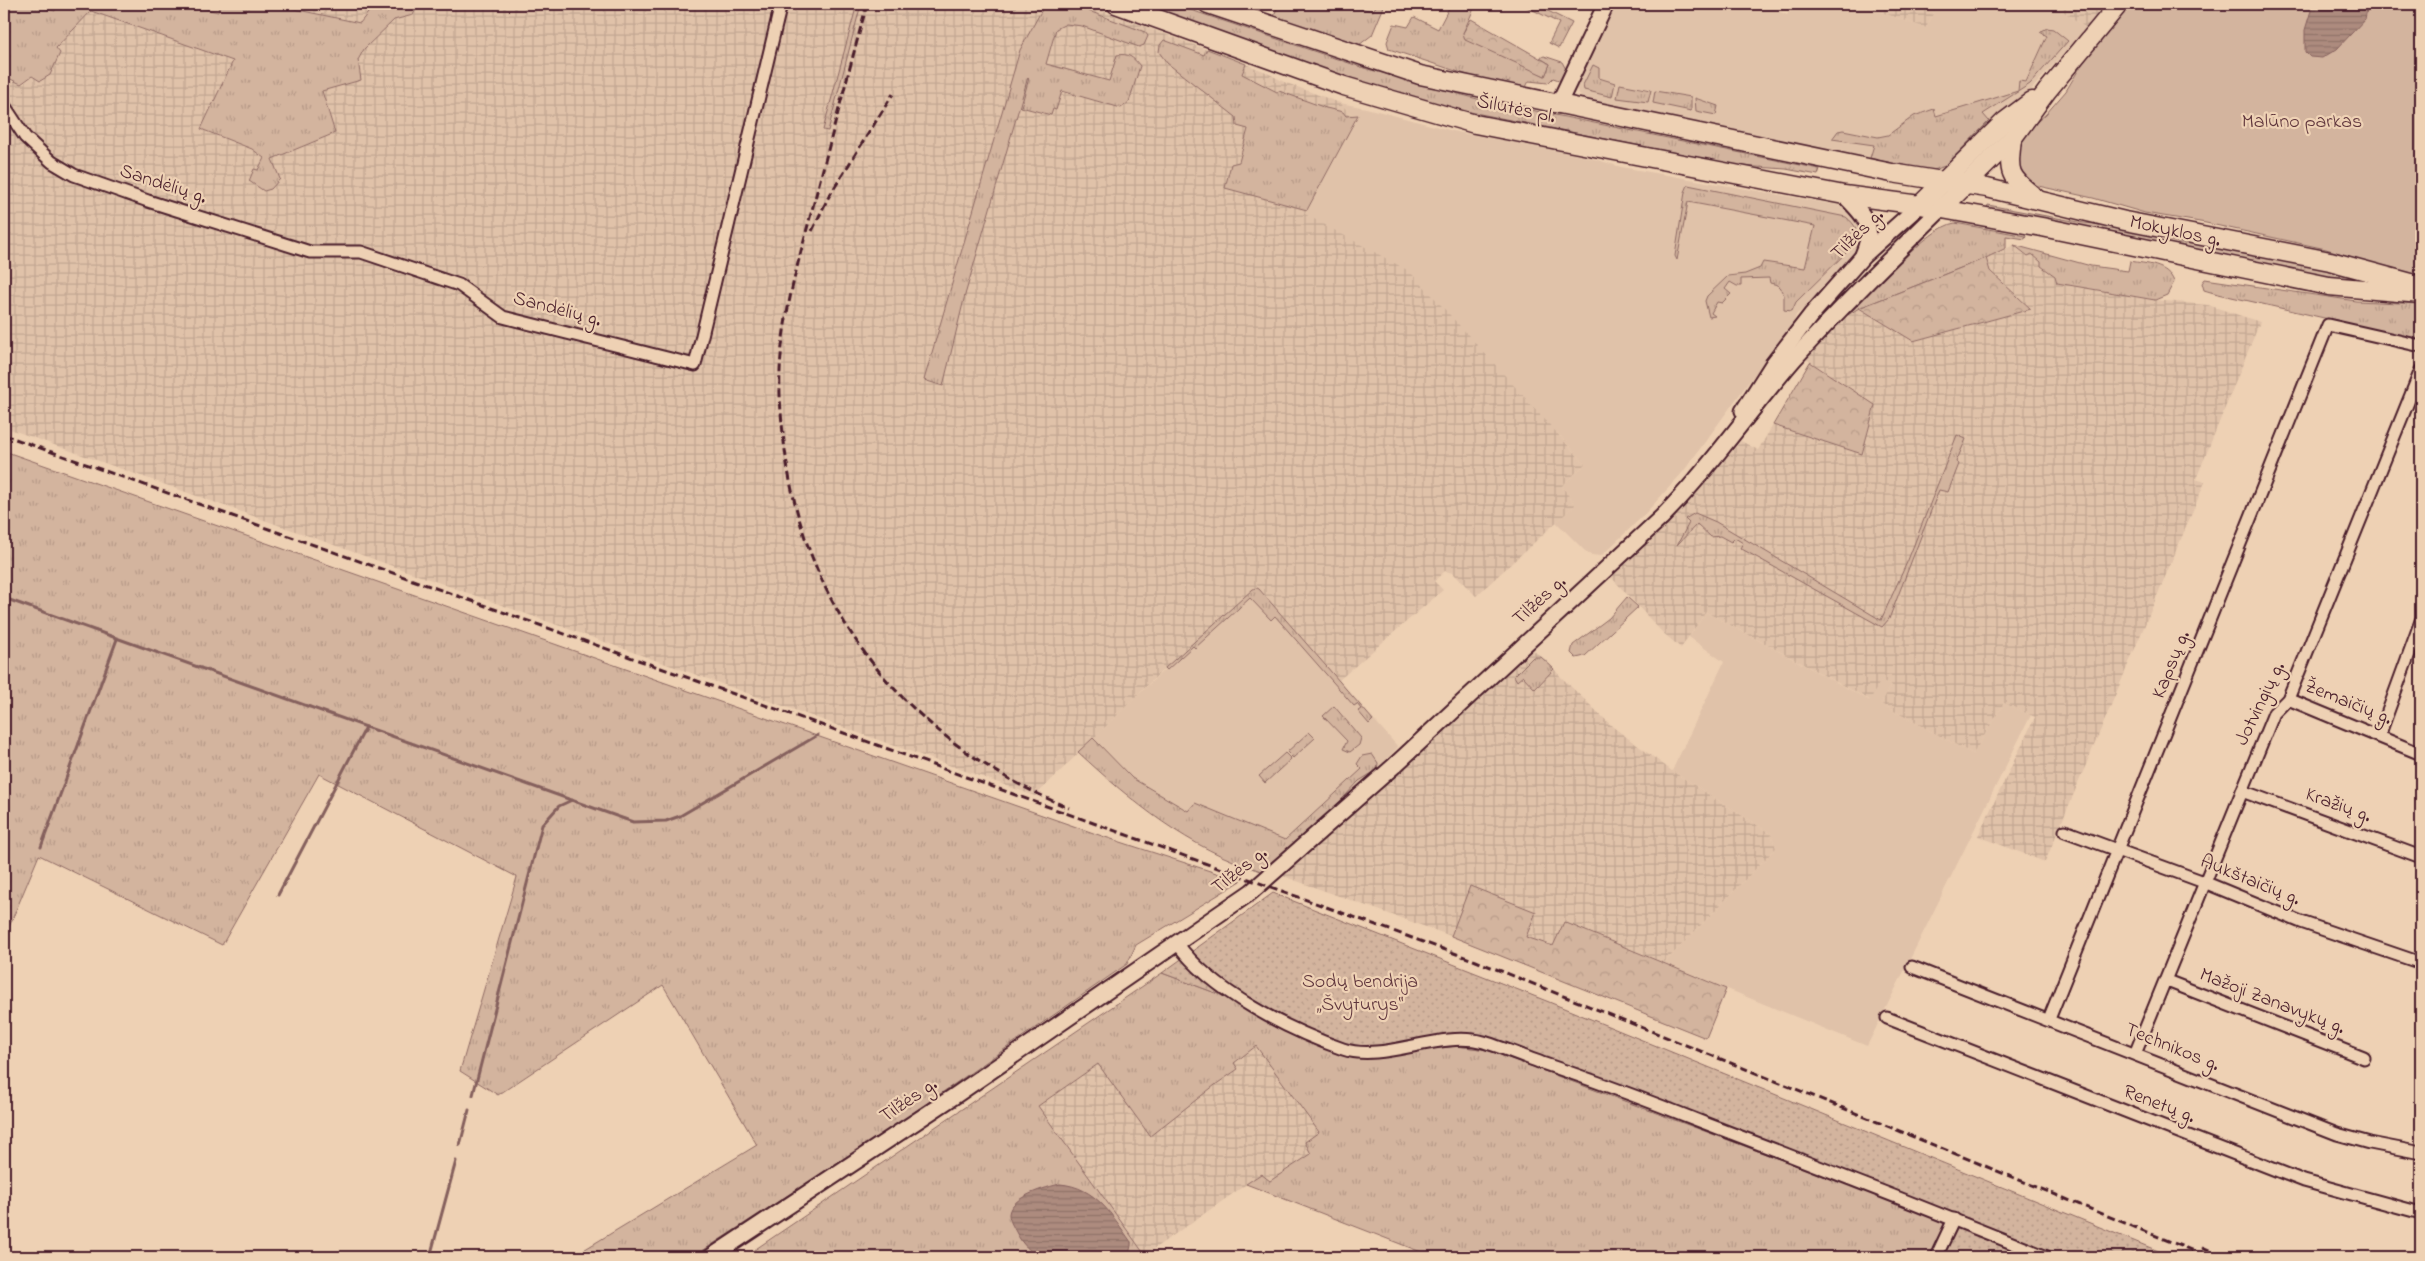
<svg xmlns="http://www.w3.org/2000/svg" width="2425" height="1261" viewBox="0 0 2425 1261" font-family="'Indie Flower',sans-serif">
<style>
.built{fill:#e0c2a9}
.industrial{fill:url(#industrial-grid)}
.grass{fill:url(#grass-tufts);stroke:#8e6a64}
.forest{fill:url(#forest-crowns);stroke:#8e6a64}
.park{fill:#d3b49e;stroke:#8e6a64}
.garden{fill:url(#garden-dots);stroke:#8e6a64}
.water{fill:url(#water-rules);stroke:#85605d}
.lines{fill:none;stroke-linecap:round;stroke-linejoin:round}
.stream{stroke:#85605d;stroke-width:3}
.street-casing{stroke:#4a1f2b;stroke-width:15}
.secondary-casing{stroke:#4a1f2b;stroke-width:19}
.primary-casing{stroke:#4a1f2b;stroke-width:21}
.street{stroke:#eed1b4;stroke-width:11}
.secondary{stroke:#eed1b4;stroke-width:15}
.primary{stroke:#eed1b4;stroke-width:18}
.rail{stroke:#4a1f2b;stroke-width:3;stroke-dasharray:8 4;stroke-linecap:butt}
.labels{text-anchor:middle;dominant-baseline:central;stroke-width:4.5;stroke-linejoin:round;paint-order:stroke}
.street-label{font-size:20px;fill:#4a1f2b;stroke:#eed1b4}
.park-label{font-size:20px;fill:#5f353c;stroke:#eed1b4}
</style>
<defs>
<pattern id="industrial-grid" width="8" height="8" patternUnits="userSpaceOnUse" patternTransform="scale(1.25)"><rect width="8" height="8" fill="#e0c2a9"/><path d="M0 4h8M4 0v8" fill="none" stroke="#c2a692"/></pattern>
<pattern id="grass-tufts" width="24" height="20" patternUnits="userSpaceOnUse" patternTransform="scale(1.25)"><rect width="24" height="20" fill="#d3b49e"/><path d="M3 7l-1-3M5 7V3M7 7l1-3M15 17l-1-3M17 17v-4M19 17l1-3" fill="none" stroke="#b79a88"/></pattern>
<pattern id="forest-crowns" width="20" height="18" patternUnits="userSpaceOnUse" patternTransform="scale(1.25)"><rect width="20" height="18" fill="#d3b49e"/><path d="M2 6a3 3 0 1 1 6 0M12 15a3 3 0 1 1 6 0" fill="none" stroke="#b79a88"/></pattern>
<pattern id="garden-dots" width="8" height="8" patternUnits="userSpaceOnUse" patternTransform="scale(1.25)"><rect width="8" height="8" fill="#d3b49e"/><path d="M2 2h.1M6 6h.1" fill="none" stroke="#b79a88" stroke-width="1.8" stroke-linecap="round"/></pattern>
<pattern id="water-rules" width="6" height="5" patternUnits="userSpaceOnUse" patternTransform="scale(1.25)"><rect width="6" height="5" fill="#ad8b7e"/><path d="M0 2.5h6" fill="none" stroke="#8f7167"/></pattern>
</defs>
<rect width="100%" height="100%" fill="#eed1b4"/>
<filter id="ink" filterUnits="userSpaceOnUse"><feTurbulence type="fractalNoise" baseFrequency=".02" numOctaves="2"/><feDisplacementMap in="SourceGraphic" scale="10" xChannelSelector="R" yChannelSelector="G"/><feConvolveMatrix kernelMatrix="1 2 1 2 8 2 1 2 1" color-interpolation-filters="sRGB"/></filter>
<g filter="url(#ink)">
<g class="built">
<polygon points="1611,4 1764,4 1787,15 1794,4 1858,4 1926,28 1938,4 2053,4 2086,28 2031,90 1988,122 1945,166 1926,172 1839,151 1808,147 1584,101 1574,86"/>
<polygon points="1340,103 1366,108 1457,132 1537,146 1591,158 1621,167 1843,206 1863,221 1865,246 1827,290 1796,315 1792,327 1748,383 1683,472 1642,517 1601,556 1591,555 1584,550 1556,522 1575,505 1562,486 1585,464 1560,436 1305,214 1358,116 1352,115"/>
<polygon points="1259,589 1398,747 1377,770 1292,845 1188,811 1132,778 1093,738 1166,668"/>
<polygon points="1706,612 1869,700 1881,679 1891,685 1881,704 1973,754 2004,703 2031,715 1867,1046 1664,963 1776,848 1771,834 1672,771 1724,662 1689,637"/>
</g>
<g class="industrial">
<polygon points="270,4 375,4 360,23"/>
<polygon points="413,4 1084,4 1264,71 1284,82 1340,103 1352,115 1358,115 1305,214 1409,271 1430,293 1585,464 1562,486 1575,505 1476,596 1453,573 1445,571 1434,581 1443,590 1339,680 1259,589 1255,588 1165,668 1035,796 4,427 4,76 12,82 15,81 23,84 32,76 40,80 50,75 60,53 56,48 91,11 233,61 201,129 252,149 265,158 258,171 254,169 249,181 264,191 271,159 335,133 322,91 358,60 364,49 385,27 394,20 413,15 415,11"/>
<polygon points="1858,4 1938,4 1926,28"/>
<polygon points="2053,4 2105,4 2086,28"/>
<polygon points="2014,245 2027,256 2031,254 2042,262 2041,266 2055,276 2057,283 2155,300 2208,305 2260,322 2196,479 2205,482 2045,862 1978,836 2035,717 2004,703 1973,754 1881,704 1891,685 1881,680 1870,700 1706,612 1681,648 1661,631 1611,577 1690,501 1741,441 1758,450 1773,425 1862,453 1875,405 1803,357 1820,337 1859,308 1913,341 2030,308 1990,271 1986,258"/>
<polygon points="1533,650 1547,661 1561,677 1613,727 1672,771 1771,834 1776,848 1664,963 1564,922 1553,946 1526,937 1471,886 1451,936 1280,875 1321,838 1361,808"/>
<polygon points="1256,1046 1319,1132 1312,1154 1270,1181 1261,1174 1145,1255 1038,1106 1098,1064 1215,1085 1238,1069 1233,1063"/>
</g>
<g class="grass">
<polygon points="4,4 38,4 38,6 55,11 57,4 185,4 218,12 220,4 270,4 360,23 375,4 413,4 415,11 413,15 394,20 364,49 358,60 361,80 322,91 335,133 272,159 280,179 271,189 264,191 249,181 254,169 258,170 264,158 252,149 201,129 233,61 91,11 56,48 60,53 50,75 40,81 32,76 21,84 4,76"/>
<polygon points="857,4 861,4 828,131 823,130"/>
<path d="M1045,4H1070L1145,32L1148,36L1144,45L1139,47L1082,26L1066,24L1056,29L1046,64L1109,81L1117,55C1128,53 1133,57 1140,66L1129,102L1121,108L1062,91L1056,110L1053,109L1051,115L1021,107L1029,78L1028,77L965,295L943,386L924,380L1020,50Z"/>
<polygon points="1137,4 1173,4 1364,68 1481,100 1820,169 1818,175 1786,169 1742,166 1445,107 1253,48"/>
<polygon points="1269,4 1341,4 1373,11 1377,4 1385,4 1372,35 1359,45 1274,17 1277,7"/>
<polygon points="1451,4 1476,4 1463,33 1545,76 1550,64 1540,58 1544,56 1562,62 1567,71 1562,81 1553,78 1548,83 1529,81 1525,89 1471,76 1389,49 1387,42 1394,24 1408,27 1414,17 1438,29"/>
<polygon points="1521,4 1534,4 1572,23 1559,48 1549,43 1559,23"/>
<polygon points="2047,28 2053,29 2068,41 2030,84 1983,114 1989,121 1945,166 1937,169 1926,172 1870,158 1874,145 1832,139 1838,131 1843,130 1878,137 1888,135 1914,116 1934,109 1936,116 2018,91 2019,81 2026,82 2047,36 2040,32"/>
<polygon points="1164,40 1204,55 1207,49 1246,64 1242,74 1277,92 1279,91 1326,108 1343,112 1346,116 1358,115 1307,210 1225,188 1231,164 1239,162 1248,129 1237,126 1236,117 1167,63 1159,52 1160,45"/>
<polygon points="1593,65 1599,68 1599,78 1615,83 1612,97 1584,90 1583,85"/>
<polygon points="1620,84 1651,90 1648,102 1617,98"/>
<polygon points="1655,91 1691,97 1691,111 1653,103"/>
<polygon points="1695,98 1718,106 1716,115 1696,111"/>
<path d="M1688,185L1846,217C1856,225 1859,231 1856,243L1796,302L1792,311L1784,310V295L1778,285L1770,283L1769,278L1741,279V286H1737L1730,282L1725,289L1731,294L1722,303L1717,302L1711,313L1715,316L1709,317L1705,301L1707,296L1728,276L1745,274L1760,268L1763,262L1805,268L1815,226L1688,202L1677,260L1675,256L1685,192Z"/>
<polygon points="1988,205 2084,223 2125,227 2336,270 2384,282 2344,281 1986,211"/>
<path d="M1955,223L2026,236L2025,239L2006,236V248L1986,258L1859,308L1848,315C1870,294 1929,226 1955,223Z"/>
<path d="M2014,245L2091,266L2128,271L2130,261C2146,264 2168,264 2174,282L2167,295L2155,300L2057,283L2055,276L2041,266V262L2032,254L2028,256Z"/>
<polygon points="2205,279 2356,301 2421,304 2421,340 2214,293 2204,290 2202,283"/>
<polygon points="1957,435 1966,439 1956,462 1959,464 1948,492 1939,490 1889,619 1882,627 1740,548 1743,543 1735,538 1731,542 1720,536 1711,537 1697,524 1677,545 1689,523 1685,519 1695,513 1716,522 1881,620 1908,560"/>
<polygon points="4,451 1102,836 1241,881 1136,945 1127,964 897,1124 693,1257 572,1257 757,1145 663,985 498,1095 460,1071 517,877 319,774 222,945 39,855 4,939"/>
<polygon points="1257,588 1259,589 1373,720 1369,724 1358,711 1361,709 1357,704 1354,706 1275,616 1271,620 1250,598 1195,648 1193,646 1167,670 1165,668 1253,589"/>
<polygon points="1627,597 1638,607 1585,656 1576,658 1571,653 1573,645 1609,618"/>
<polygon points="1533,657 1541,657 1554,669 1535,689 1523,676 1517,681 1514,676"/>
<polygon points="1334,706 1361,738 1359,745 1350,752 1343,749 1347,741 1323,716"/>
<polygon points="1309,732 1315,738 1293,758 1287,752"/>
<path d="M1093,738L1132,778L1188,811L1195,803L1285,840L1362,769L1357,764L1362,756L1372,754L1378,763L1377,770L1359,781L1331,811L1261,871C1189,849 1132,802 1078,752Z"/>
<polygon points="1285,753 1291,759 1265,783 1259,776"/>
<polygon points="1162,973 1221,995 1284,1028 1387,1054 1457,1046 1488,1050 1951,1222 1934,1257 1434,1257 1246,1184 1261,1174 1270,1181 1311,1154 1305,1142 1319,1132 1256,1046 1234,1063 1238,1069 1215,1085 1150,1136 1098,1064 1038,1106 1145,1255 1141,1257 744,1257"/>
</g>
<g class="forest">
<polygon points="1471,19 1550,64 1545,76 1465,40 1463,33"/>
<polygon points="1986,258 1990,271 2031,309 1913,341 1859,308"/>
<polygon points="1810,362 1875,405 1862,454 1773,425"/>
<polygon points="1470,886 1536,912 1526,937 1553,946 1564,922 1726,989 1706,1038 1451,936"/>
</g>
<polygon class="park" points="2131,4 2421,4 2421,278 2326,249 2206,223 2145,213 2093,198 2029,184 2021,178 2013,151 2025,132 2046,114 2066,91 2082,64"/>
<polygon class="garden" points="1273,893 1549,1002 2173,1257 1934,1257 1950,1223 1488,1050 1457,1046 1387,1054 1284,1028 1221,995 1162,973"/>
<g class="water">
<polygon points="2313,4 2368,4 2365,19 2337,49 2322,58 2310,57 2305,52 2305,30"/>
<path d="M1060,1184C1096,1187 1112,1215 1131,1242C1131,1249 1130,1253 1124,1257H1043C1030,1253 1022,1244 1016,1232C1013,1226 1009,1220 1009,1214C1010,1197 1047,1187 1060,1184Z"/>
</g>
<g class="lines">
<g class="stream">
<polyline points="4,598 633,822 666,821 680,816 818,735"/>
<polyline points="41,847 117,639"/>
<polyline points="278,895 366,727"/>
<polyline points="473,1095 542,825 559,806 572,800"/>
<polyline points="460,1145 469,1110"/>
<polyline points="430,1257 456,1161"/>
</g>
<defs>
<g id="street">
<polyline points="4,105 25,137 52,162 74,175 148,201 310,252 361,252 459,285 503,317 695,365 781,4"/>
<polyline points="2288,699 2421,754"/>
<polyline points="2379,736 2421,621"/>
<polyline points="2242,791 2421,857"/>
<polyline points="2065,831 2204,882 2301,922 2421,963"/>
<path d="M1177,943C1211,991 1288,1030 1343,1049C1384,1063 1438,1030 1484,1042C1503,1048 1523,1056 1542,1063C1596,1081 1649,1101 1702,1122C1818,1166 1933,1211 2047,1257"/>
<polyline points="1912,967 2337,1134 2370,1143 2421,1153"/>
<polyline points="2167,981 2364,1058"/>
<polyline points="1887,1018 2304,1181 2421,1213"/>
<polyline points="2049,1019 2328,325 2421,346"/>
<polyline points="2135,1054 2274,713 2288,699 2421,370"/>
<polyline points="1936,1257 1954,1219"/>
</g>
<g id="secondary">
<polyline points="1558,105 1606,4"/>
<path d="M1844,195C1865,217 1876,224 1863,255"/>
<polyline points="1743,411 1773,364 1811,315 1863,256 1920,205"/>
<path d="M711,1257L953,1097L1251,892L1395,765L1662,517C1710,468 1749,411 1794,359C1841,307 1891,258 1941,209"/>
</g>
<g id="primary">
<polyline points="1116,4 1344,86 1475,124 1844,195 1920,205 2042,227 2329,286 2421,294"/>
<polyline points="1208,4 1420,75 1892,173 1987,188 2125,221 2330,261 2411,283"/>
<path d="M2012,139C2008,174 2008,175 2036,198"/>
<polyline points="1920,205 2004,122 2032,101"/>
<polyline points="1941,209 2012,139 2047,91 2119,4"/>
</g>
</defs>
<use href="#street" class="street-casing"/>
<use href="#secondary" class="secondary-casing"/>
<use href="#primary" class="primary-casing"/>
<use href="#street" class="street"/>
<use href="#secondary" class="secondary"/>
<use href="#primary" class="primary"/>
<g class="rail">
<path d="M867,4C850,67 833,131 816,195C802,248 786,301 781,356C778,387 781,419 785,450C807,620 913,743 1069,808"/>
<polyline points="812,231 828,198 893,94"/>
<polyline points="4,435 841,732 1476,961 1843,1108 2208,1257"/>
<polyline points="2202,1247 2226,1257"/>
</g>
</g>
</g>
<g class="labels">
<g class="street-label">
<text transform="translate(1516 110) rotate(12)">Šilutės pl.</text>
<text transform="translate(163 185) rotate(18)">Sandėlių g.</text>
<text transform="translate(2175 232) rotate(12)">Mokyklos g.</text>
<text transform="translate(1858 235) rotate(-44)">Tilžės g.</text>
<text transform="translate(557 310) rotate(15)">Sandėlių g.</text>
<text transform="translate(1540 601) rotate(-42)">Tilžės g.</text>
<text transform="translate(2172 665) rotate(-68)">Kapsų g.</text>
<text transform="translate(2348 703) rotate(22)">Žemaičių g.</text>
<text transform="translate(2261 704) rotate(-64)">Jotvingių g.</text>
<text transform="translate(2338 806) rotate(20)">Kražių g.</text>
<text transform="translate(1240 871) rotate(-38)">Tilžės g.</text>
<text transform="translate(2250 881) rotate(22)">Aukštaičių g.</text>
<text transform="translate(2272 1002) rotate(21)">Mažoji Zanavykų g.</text>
<text transform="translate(2172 1048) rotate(22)">Technikos g.</text>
<text transform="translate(909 1101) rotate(-34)">Tilžės g.</text>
<text transform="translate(2159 1105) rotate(21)">Renetų g.</text>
</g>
<g class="park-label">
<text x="2302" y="122">Malūno parkas</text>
<text x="1360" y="982">Sodų bendrija<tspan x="1360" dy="23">„Švyturys“</tspan></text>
</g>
</g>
<rect width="2425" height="1261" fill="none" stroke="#eed1b4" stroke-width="20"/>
<rect x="10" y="10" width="2405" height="1241" fill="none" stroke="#4a1f2b" stroke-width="2" filter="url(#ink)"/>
</svg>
